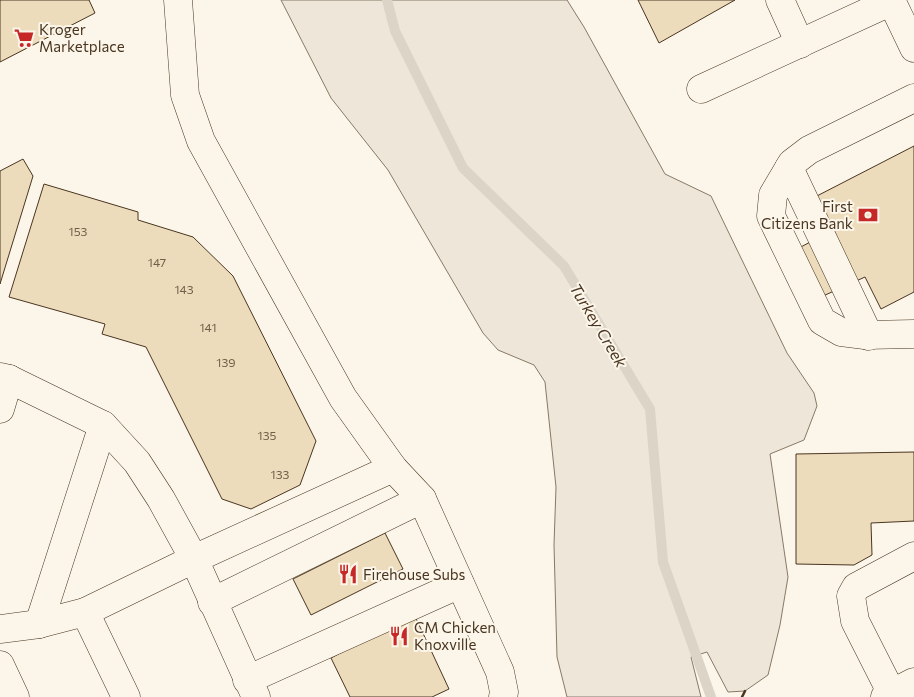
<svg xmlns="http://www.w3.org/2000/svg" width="914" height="697" viewBox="0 0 914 697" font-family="Commissioner,sans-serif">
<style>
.green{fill:#ede6d9;stroke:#887966}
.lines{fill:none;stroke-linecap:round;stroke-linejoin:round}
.stream{stroke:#dcd4c6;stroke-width:10}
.building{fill:#ecdcbc;stroke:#4a3520}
.minor-casing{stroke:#4a3520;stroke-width:29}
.major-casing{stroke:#4a3520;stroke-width:29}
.minor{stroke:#fbf6e9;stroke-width:28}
.major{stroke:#fbf6e9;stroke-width:28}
.wall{stroke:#4a3520;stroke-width:2.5}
.labels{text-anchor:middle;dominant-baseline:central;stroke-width:4;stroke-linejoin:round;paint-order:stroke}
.number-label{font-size:12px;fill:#725f47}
.poi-label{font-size:15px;fill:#4a3520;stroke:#fbf6e9;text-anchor:start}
.water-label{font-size:16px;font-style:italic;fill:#4a3520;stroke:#fbf6e9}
</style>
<rect width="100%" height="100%" fill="#fbf6e9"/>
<polygon class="green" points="281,0 567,0 584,27 665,174 711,196 787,353 814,393 817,406 804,440 770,454 788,577 780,625 768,675 745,691 728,692 707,652 691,657 701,697 567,697 557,657 554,545 556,487 545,382 534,365 498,350 483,333 388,170 331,98"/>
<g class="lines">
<polyline class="stream" points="387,0 395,31 463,168 564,266 650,409 663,562 711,697"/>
</g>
<g class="building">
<polygon points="0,0 89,0 95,13 0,62"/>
<polygon points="638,0 735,0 659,43"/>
<polygon points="914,146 914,292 881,309 865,277 823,296 797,249 831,231 813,198"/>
<polygon points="23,159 33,176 0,284 0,171"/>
<polygon points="44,184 138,212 138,220 193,237 233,276 316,441 300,485 251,509 222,499 146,347 102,334 105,324 9,297"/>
<polygon points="914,452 914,521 871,523 872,555 854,565 796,564 796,454"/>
<polygon points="385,533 403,569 311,615 293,579"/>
<polygon points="414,614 449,689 432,697 350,697 331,658"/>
</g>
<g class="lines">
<defs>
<g id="minor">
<polyline points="178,0 185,95 201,141 343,398 393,468 422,499 500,672 504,692 503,697"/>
<polyline points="780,0 800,44"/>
<polyline points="891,0 914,48"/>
<polyline points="701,89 892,1"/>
<polyline points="914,98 809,150 792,163 773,195 771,216 822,321 841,332 865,335 914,334"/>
<polyline points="789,168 869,336"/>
<polyline points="0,377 9,379 103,425 137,462 161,499 194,559 256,697"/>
<polyline points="0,409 9,379"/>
<polyline points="212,602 422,499"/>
<polyline points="85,612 126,697"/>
<polyline points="39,624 103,425"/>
<polyline points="0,629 39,624 85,612 194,559 393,468"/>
<polyline points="0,665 15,697"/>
<polyline points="247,680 460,584"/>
<polyline points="892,694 855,621 851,596 856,587 914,556"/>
</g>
<polyline id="major" points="885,697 914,682"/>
</defs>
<use href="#minor" class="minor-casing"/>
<use href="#major" class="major-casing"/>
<use href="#minor" class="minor"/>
<use href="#major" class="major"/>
<polyline class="wall" points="742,697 745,691"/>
</g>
<defs>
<symbol id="supermarket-bare" viewBox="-9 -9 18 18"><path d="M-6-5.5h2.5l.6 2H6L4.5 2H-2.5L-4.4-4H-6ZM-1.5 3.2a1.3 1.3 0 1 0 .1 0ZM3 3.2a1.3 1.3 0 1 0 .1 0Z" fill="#c62828" stroke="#fbf6e9" stroke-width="2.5" paint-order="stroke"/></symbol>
<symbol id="bank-bare" viewBox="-9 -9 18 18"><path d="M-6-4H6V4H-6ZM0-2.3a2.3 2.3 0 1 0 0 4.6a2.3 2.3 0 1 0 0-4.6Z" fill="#c62828" stroke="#fbf6e9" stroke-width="2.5" paint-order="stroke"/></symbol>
<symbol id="restaurant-bare" viewBox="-9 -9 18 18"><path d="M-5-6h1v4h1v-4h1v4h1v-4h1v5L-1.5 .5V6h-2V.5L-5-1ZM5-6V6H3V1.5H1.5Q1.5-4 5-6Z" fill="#c62828" stroke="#fbf6e9" stroke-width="2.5" paint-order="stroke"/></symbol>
</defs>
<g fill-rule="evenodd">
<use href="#supermarket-bare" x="10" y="24" width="28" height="28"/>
<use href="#bank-bare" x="854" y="201" width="28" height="28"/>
<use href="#restaurant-bare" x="334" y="560" width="28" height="28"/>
<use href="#restaurant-bare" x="385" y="622" width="28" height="28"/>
</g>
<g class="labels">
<g class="number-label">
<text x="78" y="231">153</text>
<text x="157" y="262">147</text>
<text x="184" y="289">143</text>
<text x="208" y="327">141</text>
<text x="226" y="362">139</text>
<text x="267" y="435">135</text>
<text x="280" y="474">133</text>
</g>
<g class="poi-label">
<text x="39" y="29">Kroger<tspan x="39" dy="17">Marketplace</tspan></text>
<text x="853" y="206" text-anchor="end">First<tspan x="853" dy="17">Citizens Bank</tspan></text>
<text x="363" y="574">Firehouse Subs</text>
<text x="414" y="627">CM Chicken<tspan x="414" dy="17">Knoxville</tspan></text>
</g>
<g class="water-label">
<text transform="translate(599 325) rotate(59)">Turkey Creek</text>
</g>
</g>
</svg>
